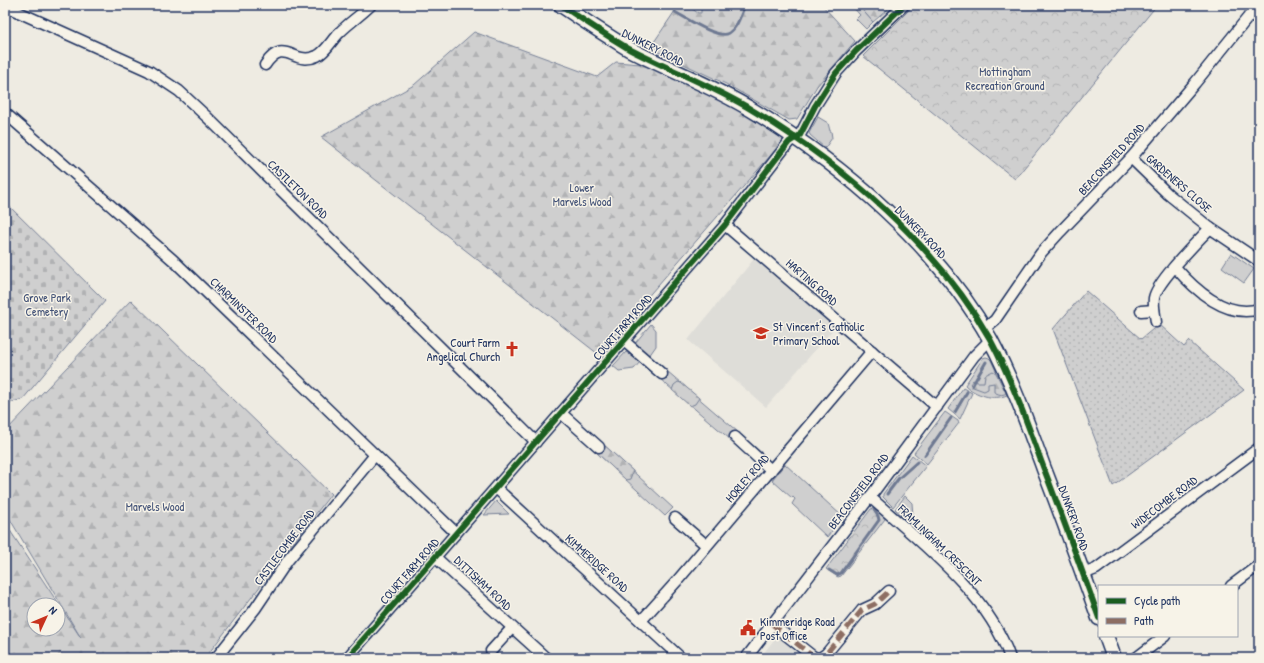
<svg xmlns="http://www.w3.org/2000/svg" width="1264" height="663" viewBox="0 0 1264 663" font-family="'Patrick Hand',sans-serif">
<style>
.built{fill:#deddd8}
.grass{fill:#cfcfcf;stroke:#757f96}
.forest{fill:url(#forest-firs);stroke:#757f96;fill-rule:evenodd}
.cemetery{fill:url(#cemetery-stones);stroke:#757f96}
.park{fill:url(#park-crowns);stroke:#757f96}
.garden{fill:url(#garden-dots);stroke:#757f96}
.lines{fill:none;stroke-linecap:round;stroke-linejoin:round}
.stream{stroke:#6e7992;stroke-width:3}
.street-casing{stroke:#1b2f5e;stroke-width:13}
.secondary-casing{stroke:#1b2f5e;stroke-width:17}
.street{stroke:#f7f3e8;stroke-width:10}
.secondary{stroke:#f7f3e8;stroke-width:14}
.quiet{stroke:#8d6e63;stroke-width:5;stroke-dasharray:10 5;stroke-linecap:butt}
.cycleway-casing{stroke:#f7f3e8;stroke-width:8}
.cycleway{stroke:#1b5e20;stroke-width:6}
.labels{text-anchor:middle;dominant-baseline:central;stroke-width:3;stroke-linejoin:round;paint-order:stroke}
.street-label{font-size:12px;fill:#1b2f5e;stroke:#f7f3e8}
.park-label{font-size:12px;fill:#3f4f75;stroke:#f7f3e8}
.poi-label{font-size:12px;fill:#1b2f5e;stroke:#f7f3e8;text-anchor:start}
</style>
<defs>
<pattern id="forest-firs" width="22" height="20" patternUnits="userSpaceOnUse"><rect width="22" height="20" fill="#cfcfcf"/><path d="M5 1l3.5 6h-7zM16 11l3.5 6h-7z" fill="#b1b2b4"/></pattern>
<pattern id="cemetery-stones" width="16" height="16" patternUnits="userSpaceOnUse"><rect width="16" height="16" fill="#cfcfcf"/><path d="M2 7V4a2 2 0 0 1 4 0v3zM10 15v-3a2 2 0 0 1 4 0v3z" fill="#b1b2b4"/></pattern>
<pattern id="park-crowns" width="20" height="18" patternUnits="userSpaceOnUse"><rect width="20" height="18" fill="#cfcfcf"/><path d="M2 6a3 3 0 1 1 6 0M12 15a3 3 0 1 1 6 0" fill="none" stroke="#b1b2b4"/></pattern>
<pattern id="garden-dots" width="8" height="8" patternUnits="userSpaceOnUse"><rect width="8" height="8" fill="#cfcfcf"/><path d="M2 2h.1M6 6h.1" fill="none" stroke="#b1b2b4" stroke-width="1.8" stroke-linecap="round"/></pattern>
</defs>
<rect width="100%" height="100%" fill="#eeebe2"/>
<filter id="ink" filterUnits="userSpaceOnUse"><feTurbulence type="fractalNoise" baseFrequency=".025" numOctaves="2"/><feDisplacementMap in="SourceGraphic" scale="8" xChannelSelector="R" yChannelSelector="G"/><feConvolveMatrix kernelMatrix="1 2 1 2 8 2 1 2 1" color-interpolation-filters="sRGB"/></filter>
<g filter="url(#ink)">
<g class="built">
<polygon points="754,259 835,327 766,407 688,340"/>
<polygon points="780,632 813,658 760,658"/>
</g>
<g class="grass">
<polygon points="851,5 858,5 873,22 866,29 856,19 860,15"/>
<polygon points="818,117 828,123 830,131 831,131 832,138 825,148 810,135 809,133"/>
<polygon points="1231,253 1254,269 1244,283 1222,267"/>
<polygon points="651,324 656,330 656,346 649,356 637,345 636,342"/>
<polygon points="626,352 640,362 634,369 619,371 613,366"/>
<path d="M986,357L989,358L991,360L1007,395C994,401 975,395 965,385L983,358Z"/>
<polygon points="667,371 738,432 731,440 660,379"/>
<polygon points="963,388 972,393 960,419 948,409"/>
<polygon points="945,412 958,421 959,423 927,464 914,453"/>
<polygon points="603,444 673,508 665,516 596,452"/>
<polygon points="912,455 926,466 893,507 883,497 883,494"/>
<polygon points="785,464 843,517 827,537 792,504 795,499 793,497 792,498 772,480"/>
<polygon points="905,496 912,503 913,516 908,521 895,509"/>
<polygon points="496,501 509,514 484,515"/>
</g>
<g class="forest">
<path d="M679,5C680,5 686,5 686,5C693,7 694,13 701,13V5H822L855,41L817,86L797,119L789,120L726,84L652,49V45Z"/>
<polygon points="858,5 893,5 873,22"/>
<polygon points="474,32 597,77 616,62 640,64 651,61 714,92 781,134 784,140 598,354 321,137 414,85"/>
<path d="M131,300L331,494L205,658H5V523L81,638L5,511V432ZM34,605H58V629H34Z"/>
<path d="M993,371L996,373L1006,393C1002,396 998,394 994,392V383L988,384V389L984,391L973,387L970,384L973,380L977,382H984L985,375Z"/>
<polygon points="678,382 681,383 699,398 695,404 690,406 672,390 674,385"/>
<polygon points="603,444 633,471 630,479 626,480 596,452"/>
</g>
<polygon class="cemetery" points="5,202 105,301 23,399 5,404"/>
<g class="park">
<polygon points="914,5 1157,5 1015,179 863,56"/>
<polygon points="874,508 885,517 885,519 841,576 838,577 826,569 871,509"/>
</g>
<polygon class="garden" points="1086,291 1141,339 1159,324 1184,347 1189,341 1244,390 1113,486 1053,329"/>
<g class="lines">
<g class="stream">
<path d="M675,12C686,18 719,40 729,33C738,27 741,14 745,5"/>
<polyline points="972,386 986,362"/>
<polyline points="955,412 967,392"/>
<polyline points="925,455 951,418"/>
<polyline points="887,494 899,478 917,462"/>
<polyline points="829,570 837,575 841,573 879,520 878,516 874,510"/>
</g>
<defs>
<g id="street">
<polyline points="5,6 149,71 179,91 207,117 536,442"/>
<path d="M265,65C285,36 293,67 317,56C327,51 332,39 340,32C350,22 361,15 371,5"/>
<polyline points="5,113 173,260 456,533"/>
<polyline points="1131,158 1168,194 1210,228 1259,261"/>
<polyline points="725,225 937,407"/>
<path d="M1175,267C1195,290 1226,319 1259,309"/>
<polyline points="1141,311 1154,310"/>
<path d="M1156,322C1155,314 1153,306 1154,298C1157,281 1197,242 1210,228"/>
<polyline points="984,329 995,320 1041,253 1060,232 1131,158 1195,83 1258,5"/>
<polyline points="624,341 662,374"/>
<polyline points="561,413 599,447"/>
<polyline points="735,437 771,470"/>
<polyline points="496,488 681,658"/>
<path d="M870,497C920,542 988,593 1010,658"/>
<polyline points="675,518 706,545"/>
<polyline points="435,557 546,658"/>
<polyline points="1083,574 1096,569 1259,448"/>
<polyline points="1231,586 1259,565"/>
<polyline points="641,621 677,581 872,351"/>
<polyline points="772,624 815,658"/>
<polyline points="491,651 512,628"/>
<polyline points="815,657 820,658 826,654 862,610 875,604 889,591"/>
<polyline points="216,658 255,609 288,560 375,455"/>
<polyline points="347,658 725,225 789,142 800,135 815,106 836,73 856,51 904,5"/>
<polyline points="746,658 870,497 974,356 990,340"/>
<polyline points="1136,658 1165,636"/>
</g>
<g id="secondary">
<path d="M561,5C583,20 606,35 629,49C669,70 713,86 752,110C843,165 937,245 990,339C1012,380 1028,425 1044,469C1063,518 1081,568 1099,618"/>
<polyline points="1106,636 1114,658"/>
</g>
</defs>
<use href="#street" class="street-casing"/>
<use href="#secondary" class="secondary-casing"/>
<use href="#street" class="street"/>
<use href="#secondary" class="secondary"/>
<g class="quiet">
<polyline points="772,624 815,658"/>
<polyline points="815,657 820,658 826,654 862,610 875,604 889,591"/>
</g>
<defs>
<g id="cycleway">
<path d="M561,5C583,20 606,35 629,49C669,70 713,86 752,110C843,165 937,245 990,339C1012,380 1028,425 1044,469C1063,518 1081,568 1099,618"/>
<polyline points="347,658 725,225 789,142 800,135 815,106 836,73 856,51 904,5"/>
</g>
</defs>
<use href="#cycleway" class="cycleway-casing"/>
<use href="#cycleway" class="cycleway"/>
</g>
</g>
<defs>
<symbol id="school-bare" viewBox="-9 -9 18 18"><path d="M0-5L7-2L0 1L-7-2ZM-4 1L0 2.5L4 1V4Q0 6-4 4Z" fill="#c8321e" stroke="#f7f3e8" stroke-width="2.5" paint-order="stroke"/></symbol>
<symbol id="church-bare" viewBox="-9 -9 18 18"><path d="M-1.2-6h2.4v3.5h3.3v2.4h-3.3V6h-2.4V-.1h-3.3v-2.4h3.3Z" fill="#c8321e" stroke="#f7f3e8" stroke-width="2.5" paint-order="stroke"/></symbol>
<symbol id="civic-bare" viewBox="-9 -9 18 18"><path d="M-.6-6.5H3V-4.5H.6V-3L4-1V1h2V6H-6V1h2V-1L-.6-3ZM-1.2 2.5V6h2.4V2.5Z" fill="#c8321e" stroke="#f7f3e8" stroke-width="2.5" paint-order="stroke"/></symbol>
</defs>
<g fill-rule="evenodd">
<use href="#school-bare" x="750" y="322" width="22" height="22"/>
<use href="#church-bare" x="501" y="338" width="22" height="22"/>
<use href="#civic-bare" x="737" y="617" width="22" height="22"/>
</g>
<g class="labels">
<g class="street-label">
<text transform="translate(653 47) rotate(27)">DUNKERY ROAD</text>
<text transform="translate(1111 159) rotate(-48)">BEACONSFIELD ROAD</text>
<text transform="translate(1179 183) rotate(41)">GARDENERS CLOSE</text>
<text transform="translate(298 189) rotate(44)">CASTLETON ROAD</text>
<text transform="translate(921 232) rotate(46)">DUNKERY ROAD</text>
<text transform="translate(812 282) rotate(41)">HARTING ROAD</text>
<text transform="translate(244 310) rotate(44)">CHARMINSTER ROAD</text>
<text transform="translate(622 327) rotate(-49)">COURT FARM ROAD</text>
<text transform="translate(747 478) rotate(-49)">HORLEY ROAD</text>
<text transform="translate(858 491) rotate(-53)">BEACONSFIELD ROAD</text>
<text transform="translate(1164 502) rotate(-37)">WIDECOMBE ROAD</text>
<text transform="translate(1074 518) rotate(70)">DUNKERY ROAD</text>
<text transform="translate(940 545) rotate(44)">FRAMLINGHAM CRESCENT</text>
<text transform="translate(284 547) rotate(-53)">CASTLECOMBE ROAD</text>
<text transform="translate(597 563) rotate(42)">KIMMERIDGE ROAD</text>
<text transform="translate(409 571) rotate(-49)">COURT FARM ROAD</text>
<text transform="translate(483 583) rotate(43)">DITTISHAM ROAD</text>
</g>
<g class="park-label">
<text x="1005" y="71">Mottingham<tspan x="1005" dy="14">Recreation Ground</tspan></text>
<text x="582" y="187">Lower<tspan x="582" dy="14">Marvels Wood</tspan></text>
<text x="47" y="297">Grove Park<tspan x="47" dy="14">Cemetery</tspan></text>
<text x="155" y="506">Marvels Wood</text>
</g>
<g class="poi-label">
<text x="773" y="326">St Vincent's Catholic<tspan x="773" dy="14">Primary School</tspan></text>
<text x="500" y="342" text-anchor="end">Court Farm<tspan x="500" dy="14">Angelical Church</tspan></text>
<text x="760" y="621">Kimmeridge Road<tspan x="760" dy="14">Post Office</tspan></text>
</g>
</g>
<rect width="1264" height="663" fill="none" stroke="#f7f3e8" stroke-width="20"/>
<rect x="10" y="10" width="1244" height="643" fill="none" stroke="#1b2f5e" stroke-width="1.5" filter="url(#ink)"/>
<rect x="1098" y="585" width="140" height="52" fill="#f7f3e8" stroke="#9fa5b1"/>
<rect x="1106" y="598" width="20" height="6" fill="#1b5e20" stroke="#9fa5b1"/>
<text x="1134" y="605" font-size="12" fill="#1b2f5e">Cycle path</text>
<rect x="1106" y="618" width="20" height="6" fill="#8d6e63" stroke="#9fa5b1"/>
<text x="1134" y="625" font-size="12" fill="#1b2f5e">Path</text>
<g transform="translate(46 617) rotate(46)"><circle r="19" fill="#f7f3e8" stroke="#9fa5b1"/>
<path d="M0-3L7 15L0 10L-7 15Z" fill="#c8321e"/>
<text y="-6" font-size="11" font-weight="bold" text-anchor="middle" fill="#1b2f5e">N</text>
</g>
</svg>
